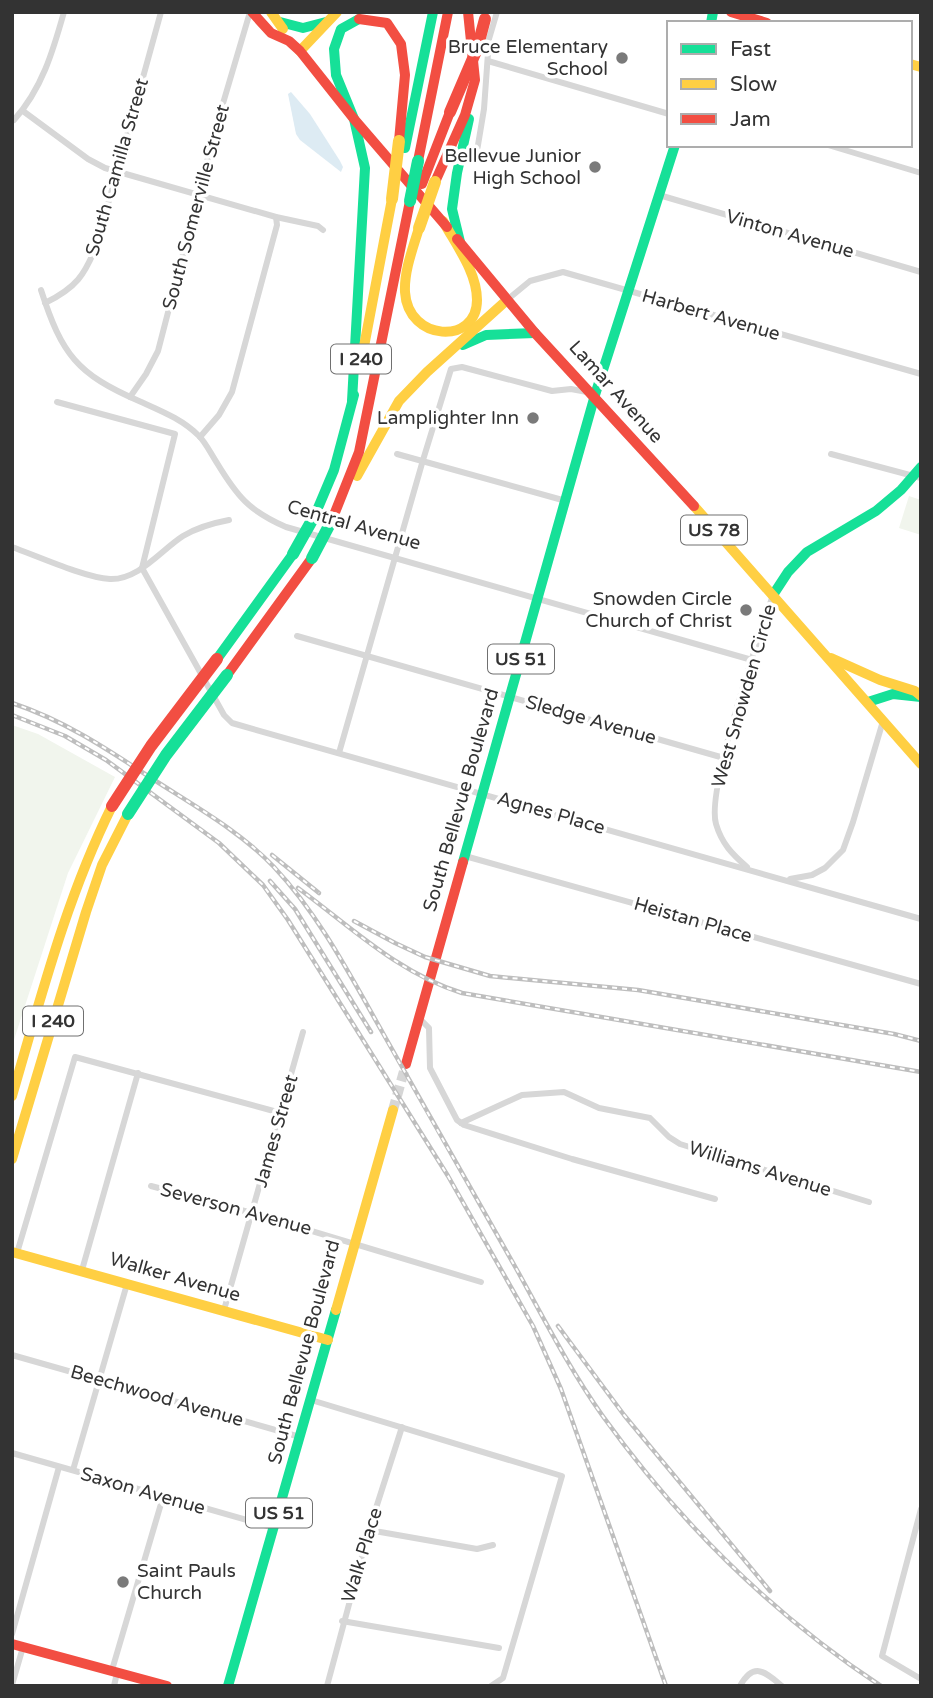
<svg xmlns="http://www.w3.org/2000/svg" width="933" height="1698" viewBox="0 0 933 1698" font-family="'Varela Round',sans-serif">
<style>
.green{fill:#f1f5ed}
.water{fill:#ddebf3}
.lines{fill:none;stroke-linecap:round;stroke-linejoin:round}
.primary-tunnel{stroke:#d6d6d6;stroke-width:10;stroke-dasharray:10 5;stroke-linecap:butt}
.street{stroke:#d7d7d7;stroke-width:6}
.fast{stroke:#16e098;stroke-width:10}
.slow{stroke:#ffcf43;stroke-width:10}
.jam{stroke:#f24e42;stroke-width:10}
.rail-casing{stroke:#bebebe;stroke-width:4.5}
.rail{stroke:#fff;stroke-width:2;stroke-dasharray:5;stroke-linecap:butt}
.fast-bridge{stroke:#16e098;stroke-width:12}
.slow-bridge{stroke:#ffcf43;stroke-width:12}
.jam-bridge{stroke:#f24e42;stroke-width:12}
.poi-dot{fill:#7a7a7a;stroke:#fff;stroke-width:2.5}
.labels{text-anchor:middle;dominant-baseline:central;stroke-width:7;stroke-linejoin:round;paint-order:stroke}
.shield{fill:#fff;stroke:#707070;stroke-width:2}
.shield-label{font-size:18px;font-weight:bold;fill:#333}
.poi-label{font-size:19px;fill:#333;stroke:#fff;text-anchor:end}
.street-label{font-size:19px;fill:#333;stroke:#fff}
</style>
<rect width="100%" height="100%" fill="#fff"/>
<g class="green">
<polygon points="909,496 921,500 921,535 899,528"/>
<polygon points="12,725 38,734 115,777 68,873 12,1046"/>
</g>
<polygon class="water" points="291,92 310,114 340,161 343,167 341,172 300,140 296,134 288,94"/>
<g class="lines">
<polyline class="primary-tunnel" points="393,1110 406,1064"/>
<g class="street">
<polyline points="488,61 669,114"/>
<polyline points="23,111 88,159 105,168 276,217 318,226 323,230"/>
<path d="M14,120C42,89 53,51 64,12"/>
<polyline points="828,145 921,173"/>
<polyline points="476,157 484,109 489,39 497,12"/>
<polyline points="659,195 921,272"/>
<path d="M41,290C62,355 77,374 139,401C161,411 182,419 199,436C206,443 211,454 217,463C237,496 249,511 286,527L752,660"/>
<polyline points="507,300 530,281 563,272 921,374"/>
<path d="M45,303C76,288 85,275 97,244L161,12"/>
<polyline points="130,397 146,374 158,351 216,127 250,12"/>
<polyline points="57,402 175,434 142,568"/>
<polyline points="200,437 219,415 232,392 277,225 276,217"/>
<polyline points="397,454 566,501"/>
<polyline points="831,454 921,478"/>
<path d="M12,547C37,556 86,578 110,579C139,580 161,550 183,536C198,527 213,523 229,520"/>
<polyline points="142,568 224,715 232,723 921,919"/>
<polyline points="297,636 724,758"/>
<polyline points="339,753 423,460 451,369 462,367 552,391 571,389 587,392"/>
<polyline points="465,856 921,984"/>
<path d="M747,867C732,854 722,844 716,824C706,790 759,636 773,595"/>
<polyline points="790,879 812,875 825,868 843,850 853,822 883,721"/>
<polyline points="419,1018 429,1028 430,1068 457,1120 464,1125 572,1159 715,1199"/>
<polyline points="461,1123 522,1095 564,1092 599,1108 650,1118 669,1137 680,1144 869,1202"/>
<polyline points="151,1186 252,1213 481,1282"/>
<polyline points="17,1253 75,1057 281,1113"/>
<polyline points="82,1270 138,1073"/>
<polyline points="224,1310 303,1032"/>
<polyline points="12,1355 300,1437"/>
<polyline points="311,1400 562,1476 503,1678 491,1686"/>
<polyline points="12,1453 275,1528"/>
<polyline points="73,1470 127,1284"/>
<polyline points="921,1509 882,1656 921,1679"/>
<polyline points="369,1530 477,1549 493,1545"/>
<polyline points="342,1621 499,1648"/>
<polyline points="12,1634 59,1467"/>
<polyline points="112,1670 163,1497"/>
<polyline points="12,1685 23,1647"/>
<polyline points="114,1686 117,1673"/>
<polyline points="327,1686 369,1530 402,1427"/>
<path d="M740,1686C754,1661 765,1672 782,1686"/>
</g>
<g class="fast">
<polyline points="280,22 303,28 326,22"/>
<polyline points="711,23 713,12"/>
<polyline points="405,148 433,12"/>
<polyline points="460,242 452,209 457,173 469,119"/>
<polyline points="463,345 486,335 535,333"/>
<polyline points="352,401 365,168 354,119 336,75 334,49 341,29 359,19"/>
<polyline points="315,515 334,470 354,395"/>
<polyline points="773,595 788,572 807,552 876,511 901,490 921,467"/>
<polyline points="217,659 293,554"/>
<polyline points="868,702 893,694 921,697"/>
<polyline points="463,862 595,395 675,145"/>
<polyline points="228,1686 336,1310"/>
</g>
<g class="slow">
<polyline points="271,12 283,29"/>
<polyline points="300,51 337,12"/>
<polyline points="910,64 921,67"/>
<path d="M419,228C413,248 404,271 405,292C408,342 477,345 477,300C477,272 456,245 443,221"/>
<polyline points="362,357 392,199"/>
<polyline points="357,476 399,401 427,372 507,300"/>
<polyline points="694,506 921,764"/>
<polyline points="831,658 880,680 915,691 921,696"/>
<path d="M12,1096C41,997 66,899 112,806"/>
<polyline points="12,1159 86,912 102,865 128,814"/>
<polyline points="12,1252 328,1340"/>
<polyline points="336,1310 393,1110"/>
</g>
<g class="jam">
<polyline points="252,12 271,33 289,41 300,51 354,119 447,227"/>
<polyline points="731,12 767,23"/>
<polyline points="359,19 387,23 401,44 405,75 399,141"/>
<polyline points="418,161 448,12"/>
<polyline points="435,182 465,115 475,80 468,12"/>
<polyline points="422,184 450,112"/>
<polyline points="457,239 535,333 694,506"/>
<polyline points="332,520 359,452 410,201"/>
<polyline points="227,675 312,558"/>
<polyline points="406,1064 463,862"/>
<polyline points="12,1644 167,1686"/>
</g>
<defs>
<g id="rail">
<path d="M12,703C63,720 104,747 148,776C191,804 239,830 274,867C320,916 351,977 384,1035C428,1114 473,1192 517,1270C544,1319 570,1370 602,1415C678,1521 772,1614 881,1686"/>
<polyline points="12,715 65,736 106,760 219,843 263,885 288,920 448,1176 533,1326 561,1389 666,1686"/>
<polyline points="272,855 319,893"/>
<polyline points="270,881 295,909 371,1032"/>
<path d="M298,888C351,927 398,973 462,993L921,1072"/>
<polyline points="354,921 395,943 425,957 490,976 638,990 894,1034 921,1041"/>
<polyline points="558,1326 624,1415 770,1591"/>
</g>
</defs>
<use href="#rail" class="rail-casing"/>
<use href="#rail" class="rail"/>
<g class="fast-bridge">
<polyline points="410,201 418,161"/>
<polyline points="293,554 315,515"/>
<polyline points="312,558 332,520"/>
<polyline points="128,814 166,755 227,675"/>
</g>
<g class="slow-bridge">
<polyline points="392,199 399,141"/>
<polyline points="419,228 435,182"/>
</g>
<g class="jam-bridge">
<polyline points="450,112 477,49 485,19"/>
<polyline points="112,806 151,746 217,659"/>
</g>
</g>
<g class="poi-dot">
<circle cx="622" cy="58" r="7"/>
<circle cx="595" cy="167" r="7"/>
<circle cx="533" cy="418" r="7"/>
<circle cx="746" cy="610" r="7"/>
<circle cx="123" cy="1582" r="7"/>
</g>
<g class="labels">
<g class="shield">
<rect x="331" y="344.5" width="60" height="29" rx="5"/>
<rect x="681" y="515.5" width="66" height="29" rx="5"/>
<rect x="488" y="644.5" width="66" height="29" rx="5"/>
<rect x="23" y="1006.5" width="60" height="29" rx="5"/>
<rect x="246" y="1498.5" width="66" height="29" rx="5"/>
</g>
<g class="shield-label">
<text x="361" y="359">I 240</text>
<text x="714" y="530">US 78</text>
<text x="521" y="659">US 51</text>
<text x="53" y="1021">I 240</text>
<text x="279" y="1513">US 51</text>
</g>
<g class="poi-label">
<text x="608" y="47">Bruce Elementary<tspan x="608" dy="22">School</tspan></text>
<text x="581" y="156">Bellevue Junior<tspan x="581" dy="22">High School</tspan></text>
<text x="519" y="418">Lamplighter Inn</text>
<text x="732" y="599">Snowden Circle<tspan x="732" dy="22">Church of Christ</tspan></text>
<text x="137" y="1571" text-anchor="start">Saint Pauls<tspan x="137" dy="22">Church</tspan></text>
</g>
<g class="street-label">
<text transform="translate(117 167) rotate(-74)">South Camilla Street</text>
<text transform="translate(196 207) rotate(-75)">South Somerville Street</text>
<text transform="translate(790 234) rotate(16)">Vinton Avenue</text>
<text transform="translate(711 315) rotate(16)">Harbert Avenue</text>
<text transform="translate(616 392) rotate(48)">Lamar Avenue</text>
<text transform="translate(354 525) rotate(16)">Central Avenue</text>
<text transform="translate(744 696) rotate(-74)">West Snowden Circle</text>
<text transform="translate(591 720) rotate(16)">Sledge Avenue</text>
<text transform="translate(461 800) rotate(-74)">South Bellevue Boulevard</text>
<text transform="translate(551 813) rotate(16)">Agnes Place</text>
<text transform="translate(693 920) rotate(16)">Heistan Place</text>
<text transform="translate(276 1131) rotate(-74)">James Street</text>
<text transform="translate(760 1169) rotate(17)">Williams Avenue</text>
<text transform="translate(236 1209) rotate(15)">Severson Avenue</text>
<text transform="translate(175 1277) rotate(16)">Walker Avenue</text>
<text transform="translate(304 1352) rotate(-75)">South Bellevue Boulevard</text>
<text transform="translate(157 1396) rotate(16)">Beechwood Avenue</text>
<text transform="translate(143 1491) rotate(16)">Saxon Avenue</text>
<text transform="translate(362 1555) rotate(-73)">Walk Place</text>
</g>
</g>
<rect width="933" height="1698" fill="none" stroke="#333333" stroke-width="28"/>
<rect x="667" y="21" width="245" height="126" fill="#ffffff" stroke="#adadad" stroke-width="2"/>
<rect x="681" y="44" width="35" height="10" fill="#16e098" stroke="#adadad" stroke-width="2"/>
<text x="730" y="56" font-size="21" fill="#333333">Fast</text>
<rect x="681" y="79" width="35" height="10" fill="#ffcf43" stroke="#adadad" stroke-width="2"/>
<text x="730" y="91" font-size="21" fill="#333333">Slow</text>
<rect x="681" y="114" width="35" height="10" fill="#f24e42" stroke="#adadad" stroke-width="2"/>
<text x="730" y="126" font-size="21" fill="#333333">Jam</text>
</svg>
